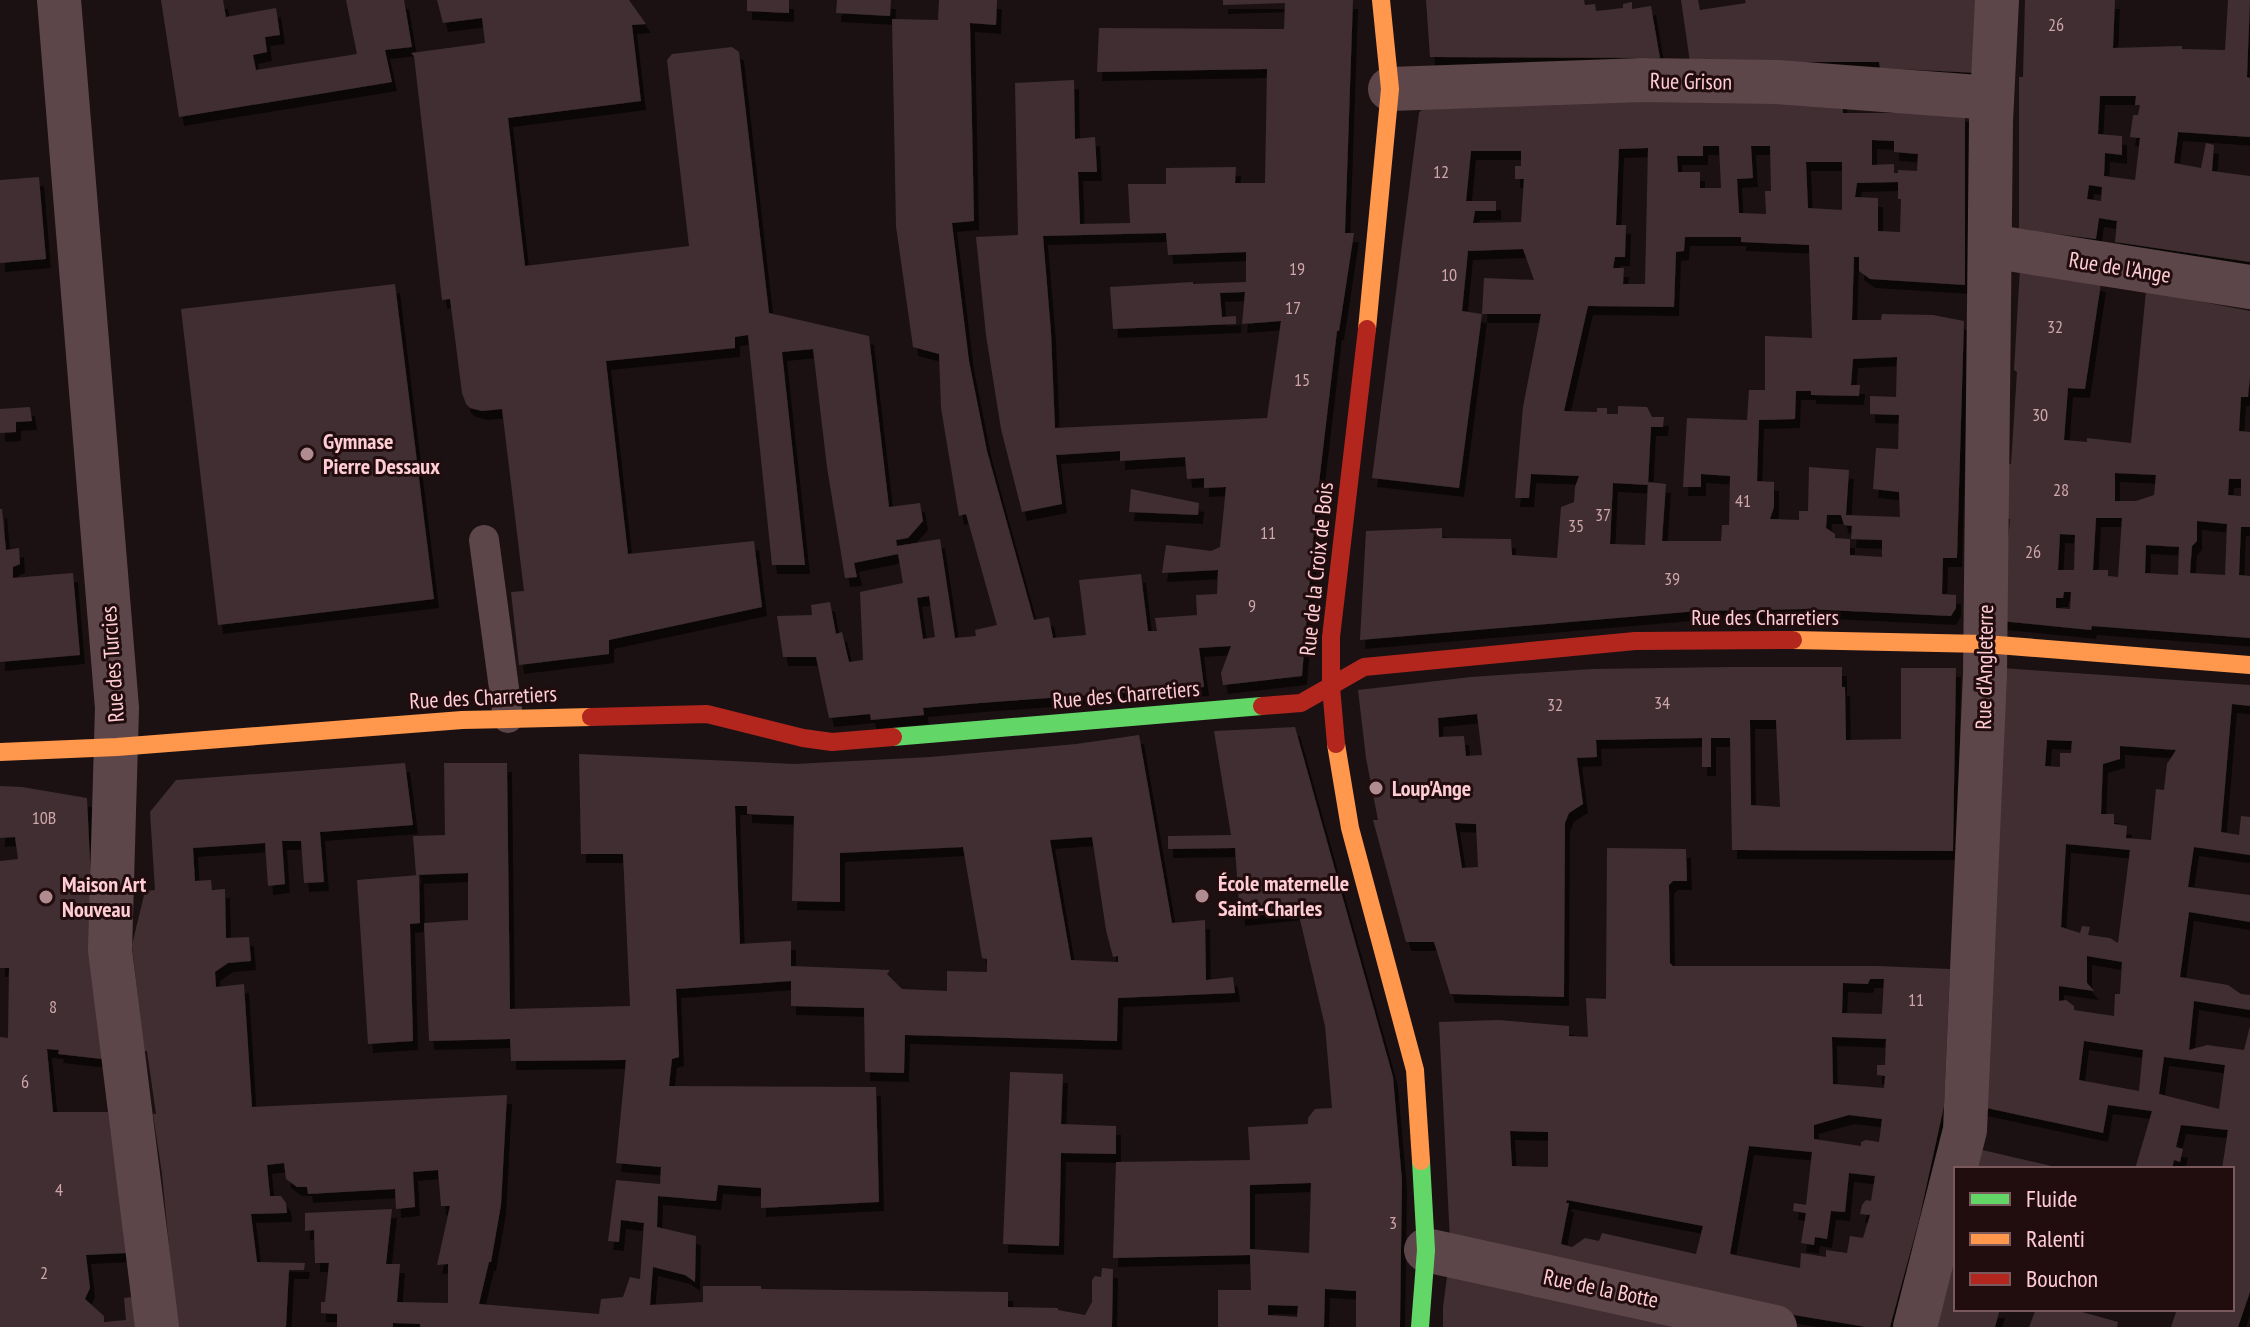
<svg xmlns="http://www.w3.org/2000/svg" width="2250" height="1327" viewBox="0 0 2250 1327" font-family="'PT Sans Narrow',sans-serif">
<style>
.building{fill:#3f2f30;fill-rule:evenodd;filter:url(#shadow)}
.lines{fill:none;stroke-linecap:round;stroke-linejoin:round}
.lane{stroke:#5d464a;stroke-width:30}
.street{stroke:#5d464a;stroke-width:44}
.fast{stroke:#63d668;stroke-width:18}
.slow{stroke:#ff974d;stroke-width:18}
.jam{stroke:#b3261e;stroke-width:18}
.poi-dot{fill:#b08b8f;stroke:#210c0e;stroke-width:3}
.labels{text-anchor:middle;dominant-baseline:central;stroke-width:6;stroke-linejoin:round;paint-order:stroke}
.number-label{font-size:18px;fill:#cfa6aa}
.street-label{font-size:22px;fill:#ffcdd3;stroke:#210c0e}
.poi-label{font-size:22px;font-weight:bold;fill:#ffcdd3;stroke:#210c0e;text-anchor:start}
</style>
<defs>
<filter id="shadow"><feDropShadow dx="5" dy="9" stdDeviation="0" flood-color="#0009"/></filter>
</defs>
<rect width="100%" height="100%" fill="#1c1112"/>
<g class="building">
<polygon points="161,0 223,0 226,17 276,8 280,35 265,37 267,52 253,55 256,70 357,54 346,0 404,0 412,47 385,50 392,82 179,117"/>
<path d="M437,0H629L646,24L632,25L641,101L508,118L525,266L689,246L667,60L672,54L732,47L739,52L769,313L869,336L889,507L920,503L923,521L908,538L896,540L897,546L940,539L955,638L976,636L975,630L997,625L966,514L959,516L941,408L939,354L913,347L896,226L892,19L938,20L939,0H997L996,25L970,23L974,221L952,223L969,361L987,451L1034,620L1049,617L1053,638L1086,635L1079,580L1141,574L1148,631H1157L1155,618L1197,615L1196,595L1217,594L1218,570L1162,573L1166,545L1211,551L1220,547L1226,487L1204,488V478L1187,479L1185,457L1120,461V451L1056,455L1062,504L1022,512L1001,429L986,335L976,237L1018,235L1015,83L1074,80L1075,139L1095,137L1097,172H1078L1080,224L1130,223L1128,184H1166V168L1236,167L1235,183H1265L1267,69L1097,72L1099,28L1284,29L1285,3L1223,5V0H1353L1345,233H1354L1339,331H1337L1315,517L1302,676L1223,685L1221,673L1231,646L1199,648L1204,687L980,703L923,708L924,715L871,720L870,714L829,718L816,657H783L777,616L812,615L811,605L830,602L836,634L842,632L849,662L863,660L860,592L903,583L898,554L854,563L857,577L845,578L827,467L813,349L782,352L805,565H772L748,335L735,337V348L606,361L628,554L754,541L762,607L609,640V654L519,665L511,592L524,591L502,409L482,411L470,408L466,404L462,393L450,299L442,300L414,56L411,53L485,43L482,18L443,23ZM1166,233L1168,255L1246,252V282L1193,284V282L1110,287L1113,329L1236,324V316L1222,317L1220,293L1245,292L1242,324L1281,321L1267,418L1055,428L1051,332L1043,236ZM929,596L935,637L923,639L917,598Z"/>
<polygon points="747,0 789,0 789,13 747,11"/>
<polygon points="837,0 891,0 890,16 836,13"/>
<polygon points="1426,0 1584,0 1585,5 1595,4 1596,11 1623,8 1623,4 1632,2 1632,9 1651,6 1660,58 1430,57"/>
<polygon points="1681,0 1698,0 1700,10 1746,3 1745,0 1980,0 1978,73 1880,68 1879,62 1690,62"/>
<path d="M2025,0H2115L2113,48L2182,46V49L2225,50L2228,0H2250L2247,77L2250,78V137L2178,132L2174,163L2201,168L2206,143L2214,145L2212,171L2250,176V262L2115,242L2117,221L2099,218L2096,239L2019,229V77H2023ZM2100,96H2136L2135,105H2140L2138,115H2133L2130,137L2140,138L2135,180L2104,176L2105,153L2122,155V136L2098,134ZM2089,185L2102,187L2101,201L2087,199Z"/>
<path d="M1842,99L1843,113H1965V285L1870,279L1859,271V257H1854L1852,320H1881L1882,314L1933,315L1964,321L1957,558H1943L1942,594L1956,595V608L1951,616L1806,609L1698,611L1360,640L1366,531L1442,528V538L1511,539L1512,555L1557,558L1561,507L1574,502L1575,487L1579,476L1531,474L1529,498H1515L1523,407L1541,314H1482L1484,278L1534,280L1523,249L1468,251L1462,311L1482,314L1459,488L1372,478L1419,113L1422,109L1569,100ZM1872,140L1894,141V152L1918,154L1917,171L1898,170V173H1894V164L1872,165ZM1703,146H1719L1721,188H1700V172H1678L1677,156H1703ZM1751,146H1770L1771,191H1765L1766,214L1739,213L1737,179L1753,178ZM1648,148L1645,284H1623L1624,268H1613L1615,257H1625L1626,225H1616L1619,149ZM1471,151H1521V166H1515V179H1524L1521,222L1473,223L1475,211H1496V201H1466ZM1806,162H1842V210L1808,208ZM1898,182V199H1901L1900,232L1878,231V198L1855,197L1857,183ZM1685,237H1741V242L1809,245L1812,338L1765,336V390H1749L1747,420L1687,418L1683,487H1701V474L1730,476L1729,525H1722L1721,541H1662L1666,484L1648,482L1645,545L1610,544L1613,483L1648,485L1651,427H1663L1664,417H1652L1647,407L1618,406V414H1607V408H1597V412L1564,411L1588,306L1674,307L1676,252L1684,251ZM1897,357L1896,397L1870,396V414L1899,415L1898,449L1876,448L1873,489L1899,492L1900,517L1846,515L1849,470L1809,467L1808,511H1799V520L1770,519L1774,507V482L1757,481L1759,420L1795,419L1796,391H1811V395L1859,396L1860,385H1851L1853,359ZM1827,515H1841L1844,525L1852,526L1851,539L1882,540V557L1850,555V539L1835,538V534L1826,528Z"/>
<polygon points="39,177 46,259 0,263 0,180"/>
<path d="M2020,268L2101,283L2085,389L2068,388L2064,440L2087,442V438L2131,443L2146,291L2250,311V377L2248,397H2241L2239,431L2250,432V527H2241L2239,575L2250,576V638L2092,626L2091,630L2000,621L2010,519L2006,518L2008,464H2011L2017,372L2014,370ZM2115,473L2156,475L2154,495L2136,501H2115ZM2229,479H2241V496L2228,495ZM2096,518H2122L2118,577L2108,576V570H2093ZM2197,521L2227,524L2225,575L2190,573L2192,546L2197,541ZM2060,534L2075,535L2074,570H2058ZM2146,545L2179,547L2178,575L2145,573ZM2064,592H2071L2070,609L2056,608V598H2063Z"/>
<polygon points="395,284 434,599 218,625 181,309"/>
<polygon points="30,407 32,421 16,422 16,432 0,433 0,409"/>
<polygon points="1131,489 1199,503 1198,515 1129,512"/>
<polygon points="0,509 2,509 6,550 19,548 20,564 13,567 13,578 73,573 80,655 0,662"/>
<path d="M1730,667H1842V687H1845L1846,740L1901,739V668H1956L1953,851L1732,850L1730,738H1711V767H1702V738L1596,740L1597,757L1577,758L1583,804L1569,813L1565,823L1564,997L1450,994L1434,942H1406L1373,820H1378L1366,758L1358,690L1471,677L1592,669ZM1477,714L1482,755L1466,756L1464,736L1439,737L1438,718ZM1750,720H1776L1780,807L1751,805ZM1455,823L1476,824L1478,867L1462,868Z"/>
<path d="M2002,668L2250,685V706L2232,704L2221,832L2239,835L2241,816L2250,817V855L2194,847L2188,887L2250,895V922L2189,912L2180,977L2228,985L2241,994L2250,995V1010L2194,1001L2189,1050L2207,1045L2244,1050L2250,1026V1292L2238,1327H2171L2177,1309H2232V1169H2222L2228,1130L2181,1125L2176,1147L2183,1149L2180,1162L2174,1160L2172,1169H2135L2152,1111L2108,1105L2103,1133L1982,1107ZM2047,740L2072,741L2071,753H2060V767L2045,766ZM2120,746L2176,750L2167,764L2164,790L2156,789L2151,840L2126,838L2127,826L2114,824V814H2101L2103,764L2120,759ZM2066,844L2130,850L2118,943L2110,938L2088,935L2090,927L2082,926L2080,933L2061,927ZM2087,956L2122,962L2120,994H2115L2114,1016L2074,1010V1006L2066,1000L2059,1001V986L2094,991L2087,983ZM2084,1041L2143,1050L2139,1091L2079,1080ZM2164,1057L2225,1065L2219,1109L2159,1094Z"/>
<path d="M1295,727L1393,1077L1402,1180L1400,1327H1356V1291L1325,1289L1324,1327H1218V1290H1251L1250,1255L1113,1258L1116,1162L1250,1160L1248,1127L1308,1124V1118L1315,1109L1332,1108L1325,1026L1298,911L1240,917L1235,848L1168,849V836L1231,835L1214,731ZM1311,1183L1309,1253L1250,1249V1185ZM1268,1305L1298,1306L1297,1317L1268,1315Z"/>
<path d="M1139,735L1172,923L1205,920L1206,980L1233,977L1235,993L1118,998L1117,1041L905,1035L904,1073L865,1072L864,1008L791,1006V981L676,989L679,1057L672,1059L669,1086L876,1087L879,1202L761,1208V1188L718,1185L716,1201L658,1196L657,1227L696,1236L695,1282L685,1275L653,1267L650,1305L703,1302V1286H761V1289L1008,1292V1307L1058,1308V1310L1085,1315L1092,1302V1280L1095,1276L1101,1277L1102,1268L1113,1269L1112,1327H420V1324L393,1323V1327H337V1314L321,1313V1302H325L329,1263H315L314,1230L305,1231V1213L392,1209L386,1264H400L397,1302L448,1303V1264L437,1265L450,1206H441L438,1170L413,1172L415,1207L396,1209L395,1189L308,1194L307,1187H297L286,1179L284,1163L267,1165L270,1196H281L286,1203L287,1213L251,1214L257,1262L305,1263L304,1270H289L286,1327H177L162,1174L153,1114H156L147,1051H144L132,945L145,891L155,890L150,812L176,780L405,763L413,825L320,832L324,882L304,883L301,841H282L285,884L268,886L265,843L193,848L195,881L211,880L212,890L225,889L226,938L249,937L251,961L228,963L215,972L216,987L244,984L252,1107L507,1095L501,1205L491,1262H489L479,1304L599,1314L601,1299L623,1297L630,1277L640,1279L644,1223L621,1220L619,1242L608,1241L616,1180L660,1184L661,1167L616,1163L626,1060L511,1061L510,1039L429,1041L424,923L468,920V873L416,875L413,836L445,835L444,763H507L510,1009L630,1006L623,854H581L579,754L795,764L930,757L1076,744ZM735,806H747V814L794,816L792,901L840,902V853L963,847L982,958L987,959V972L947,971V991L902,989L887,974L890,970L791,966V941L740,944ZM1092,837L1106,930L1113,957L1118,956V962L1071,960L1050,840Z"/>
<polygon points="0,786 22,787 87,798 97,1007 102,1059 58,1054 59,1050 47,1049 53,1112 108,1112 127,1253 86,1255 90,1288 85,1299 104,1316 104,1322 126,1320 124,1298 132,1297 136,1327 0,1327 0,1037 8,1038 9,968 0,968 0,861 18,859 15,837 0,838"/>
<path d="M1607,848L1686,849L1687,881H1673L1669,885L1670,963L1673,966H1877L1950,969L1944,1106L1919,1220L1890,1327H1866L1794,1315L1450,1241L1439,1022L1498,1020L1569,1026V1036L1588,1037L1586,998L1606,999ZM1870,979H1884L1882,1014L1842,1013L1843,983L1868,984ZM1832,1037L1886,1039L1885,1065H1877V1075L1885,1076L1884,1088L1833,1084ZM1849,1115L1882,1119L1879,1142L1866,1140L1861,1142V1146L1814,1139V1125ZM1510,1131L1548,1132V1167L1512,1166ZM1749,1146L1812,1152L1806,1205L1794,1203L1793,1211L1806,1213L1801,1243L1814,1245L1815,1237L1827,1239L1831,1211L1845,1212L1849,1173L1875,1176L1871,1201L1866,1200L1862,1205L1860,1214L1870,1215L1863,1238L1850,1236L1847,1253L1826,1250V1257L1801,1253L1800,1268L1730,1254ZM1567,1200L1703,1226L1696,1254L1602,1233L1599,1241L1585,1238L1572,1247L1561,1244L1569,1203H1566Z"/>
<polygon points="419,875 420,923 410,924 413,1041 368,1044 357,880"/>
<polygon points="1010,1072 1063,1074 1061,1124 1116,1126 1116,1154 1061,1153 1059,1246 1003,1244"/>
<polygon points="1978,1149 2060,1168 2060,1169 1974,1169"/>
<polygon points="1956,1254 1956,1309 2000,1309 1995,1327 1937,1327"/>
<polygon points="1448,1270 1710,1327 1443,1327 1443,1307"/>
<polygon points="2036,1309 2083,1309 2082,1312 2118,1322 2117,1327 2029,1327"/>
</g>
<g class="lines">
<polyline class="lane" points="484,540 508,718"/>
<g class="street">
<polyline points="59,0 117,708 110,950 157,1327"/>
<polyline points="1390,89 1642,80 1777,82 1992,98"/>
<polyline points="1990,246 2250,287"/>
<polyline points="1426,1250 1775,1327"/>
<polyline points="1915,1327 1965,1130 1985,674 1991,121 1997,0"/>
</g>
<g class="fast">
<polyline points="893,737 1262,706"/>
<polyline points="1420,1327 1426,1250 1421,1161"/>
</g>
<g class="slow">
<polyline points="1367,329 1390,89 1381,0"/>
<polyline points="1793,640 1985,644 2250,665"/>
<polyline points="1336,744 1350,828 1415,1070 1421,1161"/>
<polyline points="0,752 117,747 462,720 591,717"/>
</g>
<g class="jam">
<polyline points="1262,706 1301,703 1364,667 1635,641 1793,640"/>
<polyline points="591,717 707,714 803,738 832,742 893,737"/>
<polyline points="1336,744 1331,687 1331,637 1367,329"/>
</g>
</g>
<g class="poi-dot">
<circle cx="307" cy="454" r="8"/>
<circle cx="1376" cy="788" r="8"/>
<circle cx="1202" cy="896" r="8"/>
<circle cx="46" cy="897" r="8"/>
</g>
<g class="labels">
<g class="number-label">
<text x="2056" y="24">26</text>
<text x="1441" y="171">12</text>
<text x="1297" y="268">19</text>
<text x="1449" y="274">10</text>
<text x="1293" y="307">17</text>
<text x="2055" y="326">32</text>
<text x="1302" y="379">15</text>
<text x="2040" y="414">30</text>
<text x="2061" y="489">28</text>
<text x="1743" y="500">41</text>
<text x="1603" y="514">37</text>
<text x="1576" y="525">35</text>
<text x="1268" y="532">11</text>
<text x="2033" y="551">26</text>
<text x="1672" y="578">39</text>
<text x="1252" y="605">9</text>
<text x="1662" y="702">34</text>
<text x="1555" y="704">32</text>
<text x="44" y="817">10B</text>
<text x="1916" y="999">11</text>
<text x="53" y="1006">8</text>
<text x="25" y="1081">6</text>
<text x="59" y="1189">4</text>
<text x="1393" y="1222">3</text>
<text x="44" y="1272">2</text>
</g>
<g class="street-label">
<text transform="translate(1691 81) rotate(1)">Rue Grison</text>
<text transform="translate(2120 267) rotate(9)">Rue de l'Ange</text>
<text transform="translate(1316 569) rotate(-84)">Rue de la Croix de Bois</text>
<text x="1765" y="617">Rue des Charretiers</text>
<text transform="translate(112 664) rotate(-94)">Rue des Turcies</text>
<text transform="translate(1984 667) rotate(-89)">Rue d'Angleterre</text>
<text transform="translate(1126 694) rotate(-5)">Rue des Charretiers</text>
<text transform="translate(483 697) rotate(-3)">Rue des Charretiers</text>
<text transform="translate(1601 1288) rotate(12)">Rue de la Botte</text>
</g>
<g class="poi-label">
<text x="323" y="441">Gymnase<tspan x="323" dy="25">Pierre Dessaux</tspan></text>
<text x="1392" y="788">Loup'Ange</text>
<text x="1218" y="883">École maternelle<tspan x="1218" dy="25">Saint-Charles</tspan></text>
<text x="62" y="884">Maison Art<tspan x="62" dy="25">Nouveau</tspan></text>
</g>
</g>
<rect x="1954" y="1167" width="280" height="144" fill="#210c0e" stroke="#7a595d" stroke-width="2"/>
<rect x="1970" y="1193" width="40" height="12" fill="#63d668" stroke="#7a595d" stroke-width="2"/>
<text x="2026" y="1207" font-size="24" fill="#ffcdd3">Fluide</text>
<rect x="1970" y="1233" width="40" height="12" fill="#ff974d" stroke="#7a595d" stroke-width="2"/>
<text x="2026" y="1247" font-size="24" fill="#ffcdd3">Ralenti</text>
<rect x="1970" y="1273" width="40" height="12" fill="#b3261e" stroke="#7a595d" stroke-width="2"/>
<text x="2026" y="1287" font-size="24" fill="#ffcdd3">Bouchon</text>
</svg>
